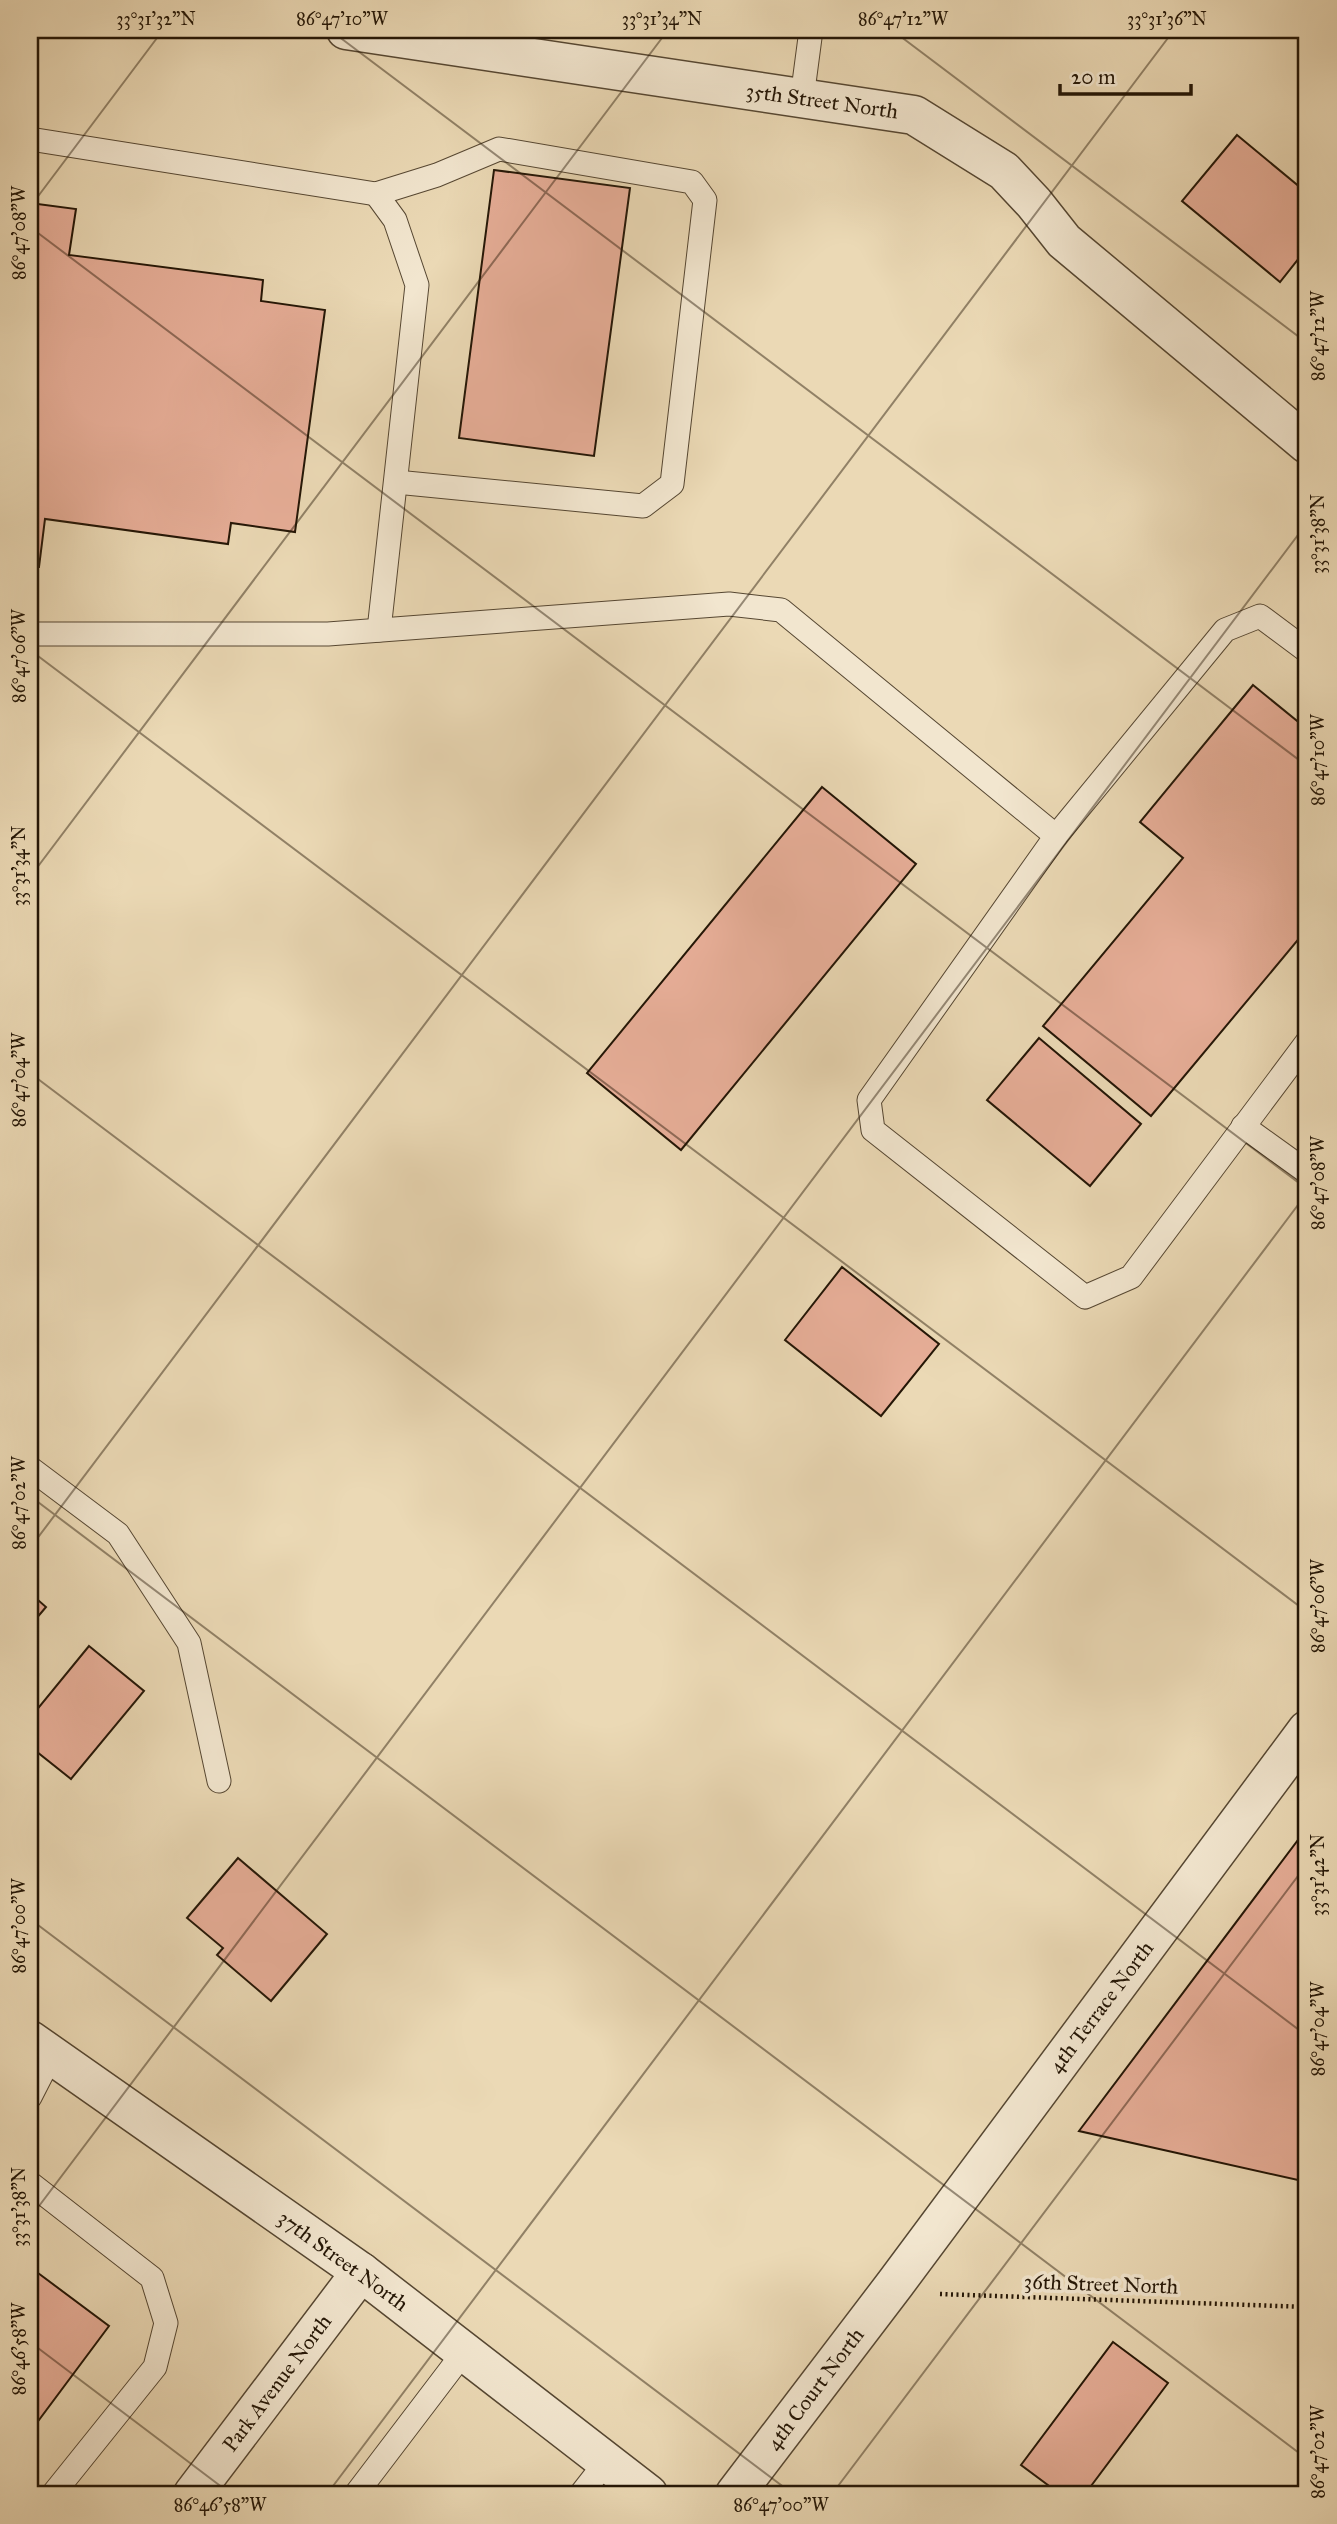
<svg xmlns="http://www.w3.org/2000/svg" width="1337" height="2524" viewBox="0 0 1337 2524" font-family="'IM FELL Great Primer',serif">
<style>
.building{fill:#e7ae98;stroke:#241606;stroke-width:2}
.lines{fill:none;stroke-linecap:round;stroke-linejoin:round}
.service-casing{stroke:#564732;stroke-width:25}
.minor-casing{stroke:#564732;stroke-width:41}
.path{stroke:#241606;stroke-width:4.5;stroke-dasharray:2 3.5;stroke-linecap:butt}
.service{stroke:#f2e6cf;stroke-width:23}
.minor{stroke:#f2e6cf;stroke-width:38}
.ticks{fill:none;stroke:#241606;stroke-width:2;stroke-opacity:0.45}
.labels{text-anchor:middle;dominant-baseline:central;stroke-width:7;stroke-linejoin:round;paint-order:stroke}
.street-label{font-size:21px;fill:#241606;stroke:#f2e6cf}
.neatline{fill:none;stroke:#241606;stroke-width:2.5}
.ticks-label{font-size:18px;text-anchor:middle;fill:#241606}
</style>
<rect width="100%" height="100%" fill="#ebd9b5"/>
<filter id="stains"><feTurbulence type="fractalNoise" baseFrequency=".00286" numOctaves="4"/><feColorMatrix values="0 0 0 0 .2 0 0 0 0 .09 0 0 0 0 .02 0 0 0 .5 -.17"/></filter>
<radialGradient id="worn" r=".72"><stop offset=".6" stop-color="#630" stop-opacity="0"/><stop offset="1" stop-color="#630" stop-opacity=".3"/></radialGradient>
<g class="building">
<polygon points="1237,135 1307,193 1307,248 1280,282 1182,201"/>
<polygon points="494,170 630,188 594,456 459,438"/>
<polygon points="30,203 76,209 69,255 263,280 261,301 325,310 295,532 231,523 228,544 45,519 39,567 30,566"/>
<polygon points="1253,685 1307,729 1307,929 1151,1116 1043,1026 1183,858 1140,822"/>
<polygon points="822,787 916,864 681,1150 587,1073"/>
<polygon points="1039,1038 1141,1124 1090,1186 987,1100"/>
<polygon points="842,1267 939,1344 881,1416 785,1340"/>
<polygon points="30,1593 46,1607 30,1626"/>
<polygon points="89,1646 144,1691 71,1779 37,1752 30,1761 30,1718"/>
<polygon points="1307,1828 1307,2182 1079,2131"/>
<polygon points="238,1858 327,1934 271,2001 217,1955 223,1948 187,1918"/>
<polygon points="30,2267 109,2326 30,2432"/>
<polygon points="1113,2342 1168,2383 1085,2494 1060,2494 1021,2465"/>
</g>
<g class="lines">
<defs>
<g id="service">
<polyline points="802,98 811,30"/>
<polyline points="30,139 376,194 437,175 499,149 692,182 705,200 672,484 643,506 396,482"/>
<polyline points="376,194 395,220 417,285 379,630"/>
<polyline points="30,634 328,634 729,604 781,610 1056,836 869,1100 873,1130 1085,1297 1131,1277 1307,1042"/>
<polyline points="1056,836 1225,630 1260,616 1307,651"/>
<polyline points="1243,1126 1307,1172"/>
<polyline points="30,1468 118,1534 189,1643 219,1781"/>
<polyline points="30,2097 52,2054"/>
<polyline points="30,2183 152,2278 166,2323 155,2367 53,2494"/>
<polyline points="356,2494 464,2352"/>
<polyline points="581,2494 606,2462"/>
</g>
<g id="minor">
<polyline points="346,30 914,115 1004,171 1034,203 1064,241 1307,444"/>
<polyline points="30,2040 361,2272 648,2494"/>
<polyline points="193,2494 361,2272"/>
<polyline points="735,2494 895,2284 1307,1730"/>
</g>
</defs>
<use href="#service" class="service-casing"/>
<use href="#minor" class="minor-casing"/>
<polyline class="path" points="940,2294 1307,2307"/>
<use href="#service" class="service"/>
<use href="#minor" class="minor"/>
</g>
<path class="ticks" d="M330,30L1307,766M892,30L1307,343M30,207L163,30M30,227L1307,1189M30,650L1307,1612M30,877L668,30M30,1073L1307,2036M30,1496L1307,2459M30,1548L1174,30M30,1919L793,2494M30,2218L1307,523M30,2342L231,2494M327,2494L1307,1193M832,2494L1307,1864"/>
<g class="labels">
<g class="street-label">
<text transform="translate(822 101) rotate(8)">35th Street North</text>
<text transform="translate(1101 2007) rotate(-53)">4th Terrace North</text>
<text transform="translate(343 2261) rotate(36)">37th Street North</text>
<text transform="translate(1101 2284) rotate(2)">36th Street North</text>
<text transform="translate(277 2383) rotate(-53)">Park Avenue North</text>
<text transform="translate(815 2389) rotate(-53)">4th Court North</text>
</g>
</g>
<rect width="1337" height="2524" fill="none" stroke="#ebd9b5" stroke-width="77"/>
<path d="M1060 84v10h131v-10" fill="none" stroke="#241606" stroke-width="3.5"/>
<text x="1071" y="84" font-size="21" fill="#241606" stroke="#f2e6cf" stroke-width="5" paint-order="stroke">20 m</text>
<rect x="38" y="38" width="1260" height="2448" class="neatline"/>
<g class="ticks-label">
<text x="156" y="25">33°31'32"N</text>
<text x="342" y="25">86°47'10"W</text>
<text x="662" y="25">33°31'34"N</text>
<text x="903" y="25">86°47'12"W</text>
<text x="1167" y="25">33°31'36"N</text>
<text transform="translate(19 233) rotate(-90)" y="6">86°47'08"W</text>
<text transform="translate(1318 336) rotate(-90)" y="6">86°47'12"W</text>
<text transform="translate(1318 534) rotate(-90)" y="6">33°31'38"N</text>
<text transform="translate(19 656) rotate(-90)" y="6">86°47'06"W</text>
<text transform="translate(1318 760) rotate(-90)" y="6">86°47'10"W</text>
<text transform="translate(19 866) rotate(-90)" y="6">33°31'34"N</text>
<text transform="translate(19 1080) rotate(-90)" y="6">86°47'04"W</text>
<text transform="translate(1318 1183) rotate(-90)" y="6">86°47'08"W</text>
<text transform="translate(19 1503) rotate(-90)" y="6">86°47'02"W</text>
<text transform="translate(1318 1606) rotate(-90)" y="6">86°47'06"W</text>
<text transform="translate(1318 1875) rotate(-90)" y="6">33°31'42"N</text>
<text transform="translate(19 1926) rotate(-90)" y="6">86°47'00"W</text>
<text transform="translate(1318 2029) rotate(-90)" y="6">86°47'04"W</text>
<text transform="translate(19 2207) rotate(-90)" y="6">33°31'38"N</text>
<text transform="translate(19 2349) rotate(-90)" y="6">86°46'58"W</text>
<text transform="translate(1318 2452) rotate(-90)" y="6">86°47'02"W</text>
<text x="220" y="2511">86°46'58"W</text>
<text x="781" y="2511">86°47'00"W</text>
</g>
<rect width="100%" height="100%" filter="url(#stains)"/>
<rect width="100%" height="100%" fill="url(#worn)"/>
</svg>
